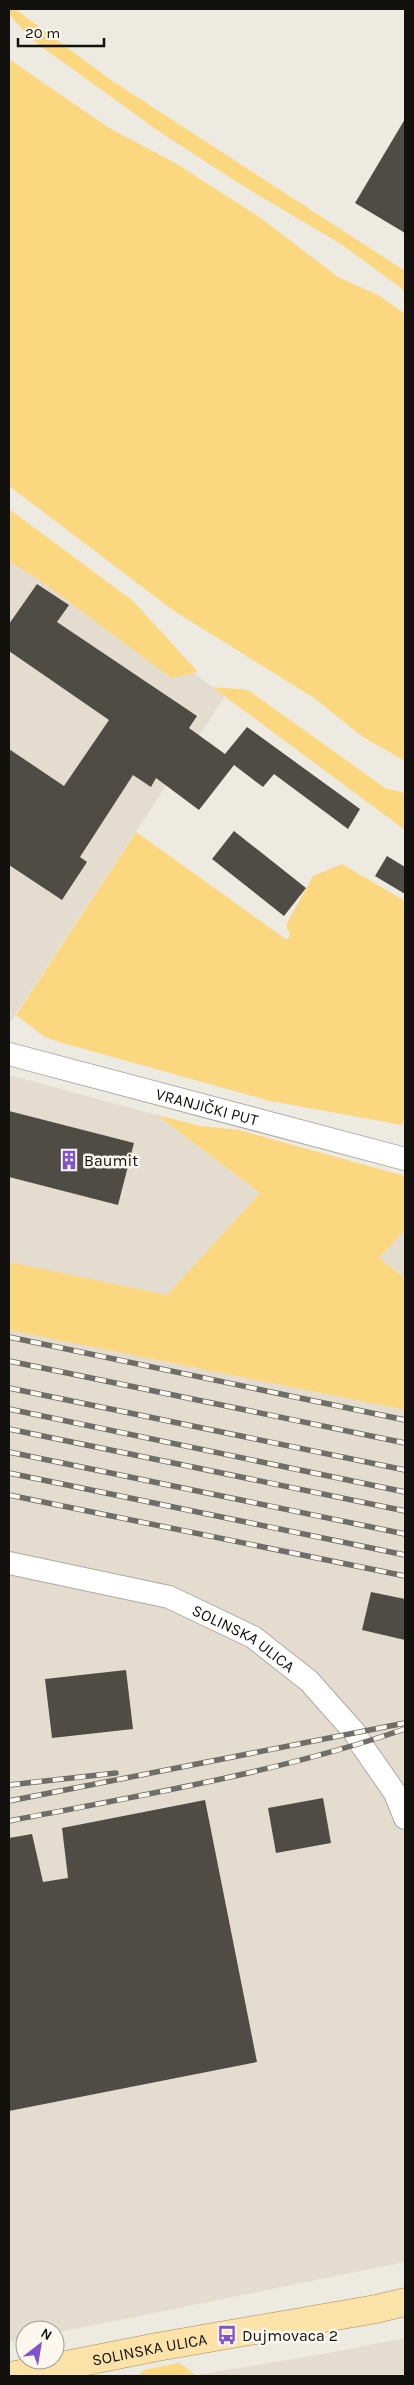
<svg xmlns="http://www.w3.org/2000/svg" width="414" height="2385" viewBox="0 0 414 2385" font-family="Karla,sans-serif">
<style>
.built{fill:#e4ddcf}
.green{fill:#fbd780}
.building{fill:#4f4c46}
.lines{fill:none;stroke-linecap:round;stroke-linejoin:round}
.street-casing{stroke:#adaaa3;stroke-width:24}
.primary-casing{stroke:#a68c4e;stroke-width:29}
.street{stroke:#fff;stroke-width:22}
.primary{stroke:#fae2a9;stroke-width:28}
.rail-casing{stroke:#6e6d67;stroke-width:5.5}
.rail{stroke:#fbf7ef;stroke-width:4;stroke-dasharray:11;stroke-linecap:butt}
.labels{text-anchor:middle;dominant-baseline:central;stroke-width:5;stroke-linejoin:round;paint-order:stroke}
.street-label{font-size:16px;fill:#12110e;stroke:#fbf7ef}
.poi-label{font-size:16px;fill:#12110e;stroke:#fbf7ef;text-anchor:start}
</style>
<rect width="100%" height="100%" fill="#edeae2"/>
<g class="built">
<polygon points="9,539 225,696 10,1023 9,1023"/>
<polygon points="9,1075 157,1115 260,1193 167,1296 9,1262"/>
<polygon points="405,1230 405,1278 379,1258"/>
<polygon points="9,1330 405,1410 405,2262 55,2333 55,2330 25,2330 25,2339 9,2342"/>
<polygon points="405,2338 405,2376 197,2375 323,2354"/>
</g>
<g class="green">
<polygon points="9,9 15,9 111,80 405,271 405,291 341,244 243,186 157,130 31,39 9,14"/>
<polygon points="9,59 109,128 177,164 262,219 338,277 380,296 405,314 405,761 363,737 314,698 174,611 9,486"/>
<polygon points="9,509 133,601 198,672 171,678 41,581 9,561"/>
<polygon points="212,687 248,690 385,788 405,793 405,830"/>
<polygon points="136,832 287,940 290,934 286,925 313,876 342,864 405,901 405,1117 402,1125 270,1101 59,1042 45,1037 16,1015"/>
<polygon points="157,1115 201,1126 239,1130 405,1176 405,1230 379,1258 405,1278 405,1410 9,1330 9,1262 167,1295 260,1193"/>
<polygon points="179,2363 197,2376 137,2376 144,2370"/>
</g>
<g class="building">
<polygon points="405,119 405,233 355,203"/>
<polygon points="37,584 69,605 57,622 197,716 189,728 225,754 247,727 360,809 348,829 274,774 263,787 234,765 199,810 156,778 151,787 133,775 80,857 87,862 62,900 9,865 9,749 64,786 109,720 9,651 9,624"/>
<polygon points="234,831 306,888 284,916 212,859"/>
<polygon points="387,856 405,867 405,894 375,876"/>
<polygon points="9,1111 134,1143 118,1205 9,1177"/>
<polygon points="371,1592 405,1599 405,1640 362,1630"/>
<polygon points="126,1670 133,1729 52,1738 45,1679"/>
<polygon points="323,1798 331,1843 276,1853 268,1808"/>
<polygon points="205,1800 257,2062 9,2111 9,1838 32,1834 43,1882 68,1878 62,1828"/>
</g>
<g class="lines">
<defs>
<g id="street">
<path id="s1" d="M9,1054L405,1159"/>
<path id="s2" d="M9,1563L169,1597L253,1637L309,1681L356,1734L361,1744L395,1793L405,1818"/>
</g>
<g id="primary">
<path id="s3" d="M11,2376L157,2347L376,2309L405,2302"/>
</g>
</defs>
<use href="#street" class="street-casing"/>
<use href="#primary" class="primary-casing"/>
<use href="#street" class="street"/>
<use href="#primary" class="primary"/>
<defs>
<g id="rail">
<polyline points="9,1337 405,1420"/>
<polyline points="9,1361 405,1443"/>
<polyline points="9,1388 405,1470"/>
<polyline points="9,1409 405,1492"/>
<polyline points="9,1429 405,1511"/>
<polyline points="9,1452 405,1534"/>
<polyline points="9,1473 405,1555"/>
<polyline points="9,1495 405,1576"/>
<polyline points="9,1785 116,1773"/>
<polyline points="9,1801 405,1723"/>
<path d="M9,1821C142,1795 276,1773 405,1729"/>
</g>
</defs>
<use href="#rail" class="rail-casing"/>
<use href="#rail" class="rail"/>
</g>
<defs>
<symbol id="building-bare" viewBox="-9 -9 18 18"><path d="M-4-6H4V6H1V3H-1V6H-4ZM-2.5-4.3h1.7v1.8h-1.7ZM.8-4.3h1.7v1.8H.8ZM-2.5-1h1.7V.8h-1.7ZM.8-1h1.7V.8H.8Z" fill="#8254cc" stroke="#fbf7ef" stroke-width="2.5" paint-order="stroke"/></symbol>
<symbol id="bus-bare" viewBox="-9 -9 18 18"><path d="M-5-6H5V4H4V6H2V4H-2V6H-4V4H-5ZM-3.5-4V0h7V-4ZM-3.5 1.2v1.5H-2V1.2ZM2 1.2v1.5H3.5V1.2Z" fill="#8254cc" stroke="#fbf7ef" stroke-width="2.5" paint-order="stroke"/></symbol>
</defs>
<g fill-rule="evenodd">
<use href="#building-bare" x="55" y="1146" width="28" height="28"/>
<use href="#bus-bare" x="213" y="2321" width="28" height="28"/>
</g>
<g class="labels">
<g class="street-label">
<text stroke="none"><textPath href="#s1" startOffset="205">VRANJIČKI PUT</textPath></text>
<text stroke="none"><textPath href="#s2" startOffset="249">SOLINSKA ULICA</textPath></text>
<text stroke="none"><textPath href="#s3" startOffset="141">SOLINSKA ULICA</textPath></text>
</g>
<g class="poi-label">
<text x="84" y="1160">Baumit</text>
<text x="242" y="2335">Dujmovaca 2</text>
</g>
</g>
<rect width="414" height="2385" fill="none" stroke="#12110e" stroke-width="20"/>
<g transform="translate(40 2345) rotate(31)"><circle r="24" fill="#fbf7ef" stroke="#9e9b95"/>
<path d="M0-4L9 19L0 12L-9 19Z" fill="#8254cc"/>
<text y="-8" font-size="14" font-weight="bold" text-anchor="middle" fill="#12110e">N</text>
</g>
<path d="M18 38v8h86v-8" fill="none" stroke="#12110e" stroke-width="2.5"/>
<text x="25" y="38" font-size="15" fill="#12110e" stroke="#fbf7ef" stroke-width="4" paint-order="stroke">20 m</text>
</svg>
